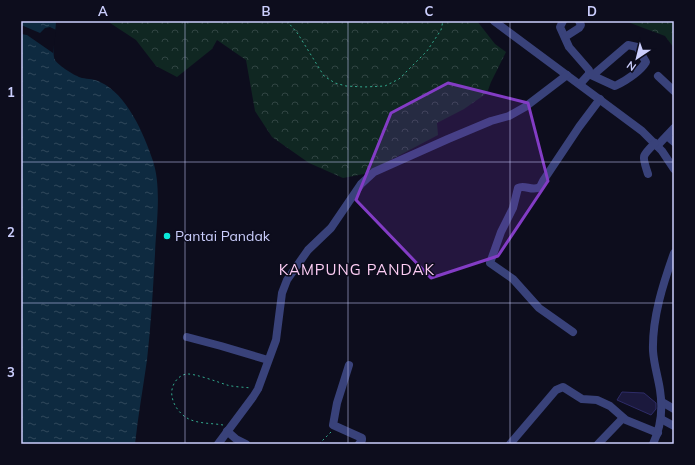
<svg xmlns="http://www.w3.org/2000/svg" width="695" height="465" viewBox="0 0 695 465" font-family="Mulish,sans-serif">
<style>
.forest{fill:url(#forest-crowns)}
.water{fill:url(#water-ripples)}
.pier{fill:#0d0d1d}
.building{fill:#1b193d;stroke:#2e2c68}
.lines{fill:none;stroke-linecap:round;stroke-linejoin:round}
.path{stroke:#32aa8e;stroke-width:1;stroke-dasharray:2 3;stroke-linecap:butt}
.minor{stroke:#39427a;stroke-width:8}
.marked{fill:#833cc5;fill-opacity:0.2;stroke:#833cc5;stroke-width:3;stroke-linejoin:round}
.grid{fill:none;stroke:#cbcefd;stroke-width:1;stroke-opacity:0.55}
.poi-dot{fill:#0aeada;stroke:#0d0d1d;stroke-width:1.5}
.labels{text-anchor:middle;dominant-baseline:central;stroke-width:3;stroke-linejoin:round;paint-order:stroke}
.poi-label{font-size:14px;fill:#cbcefd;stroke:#0d0d1d;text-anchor:start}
.neighbourhood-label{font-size:15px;letter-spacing:1px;fill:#fdcdf4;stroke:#0d0d1d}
.neatline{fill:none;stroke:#cbcefd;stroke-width:1.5}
.grid-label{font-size:13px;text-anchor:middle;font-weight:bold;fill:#cbcefd}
</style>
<defs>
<pattern id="forest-crowns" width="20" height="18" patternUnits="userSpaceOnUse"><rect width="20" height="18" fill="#102722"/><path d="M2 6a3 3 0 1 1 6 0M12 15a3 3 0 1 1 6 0" fill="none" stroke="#314543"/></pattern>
<pattern id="water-ripples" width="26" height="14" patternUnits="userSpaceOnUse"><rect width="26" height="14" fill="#0e2a40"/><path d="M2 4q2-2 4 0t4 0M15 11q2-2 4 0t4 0" fill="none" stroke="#30485c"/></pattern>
</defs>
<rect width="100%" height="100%" fill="#0d0d1d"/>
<g class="forest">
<polygon points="107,21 477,21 495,44 506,52 491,82 487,93 464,109 437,123 438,135 364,174 343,178 309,163 272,137 255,111 246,60 217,40 212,49 177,77 156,66 136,40"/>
<polygon points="625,21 674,21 674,48 665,36"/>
</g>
<path class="water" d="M21,21H56C56,30 51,53 55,60C59,66 75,76 82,78C88,79 95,79 100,82C127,94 144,134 153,161C162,189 156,225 155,254C153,289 151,325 147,360C143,388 138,416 135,444H21Z"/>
<polygon class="pier" points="21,25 40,33 45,28 50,27 56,30 53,53 27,35 21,34"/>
<polygon class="building" points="622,392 644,393 656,403 656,409 651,415 617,400"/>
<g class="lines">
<g class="path">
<polyline points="287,21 298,34 324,76 335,83 346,86 364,87 385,86 399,79 427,51 441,30 443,21"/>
<path d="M223,425C212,423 197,424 187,418C180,414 173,405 172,396C170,386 178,374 188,374C196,374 218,382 227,385C234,387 243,387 251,388"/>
<polyline points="319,444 331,432"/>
</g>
<g class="minor">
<polyline points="494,21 642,131 662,151 674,169"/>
<polyline points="563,21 560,27 569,47 589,70 589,74 580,84"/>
<polyline points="565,37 579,28 581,25 579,21"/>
<path d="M589,74L615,86C627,80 639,73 646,62L637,47L628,45L593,75"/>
<polyline points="658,76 674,91"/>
<polyline points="667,136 674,142"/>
<polyline points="657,146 674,128"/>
<path d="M648,174C642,155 641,157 655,143"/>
<path d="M573,332L539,308L513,279L490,263L501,232L513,208L518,188C525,184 532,192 540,187L543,181L579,127L600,99"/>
<polyline points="187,337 221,346 268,360"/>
<polyline points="349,365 337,403 333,425 362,438 362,440 359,444"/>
<polyline points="662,402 674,409"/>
<polyline points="661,419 674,426"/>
<polyline points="227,431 236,439 246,444"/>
<polyline points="218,444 253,397 258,389 276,340 282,293 287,280 308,250 331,228 361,184 374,172 448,139 491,121 509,116 525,107 567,75"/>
<polyline points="510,444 556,390 563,387 582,399 597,400 610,406 626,420 658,433"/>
<polyline points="598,444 623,418"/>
<path d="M653,444C661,427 663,409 660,390C658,377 654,365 653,351C652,318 663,284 674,253"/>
</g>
</g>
<path class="marked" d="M448,83L528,103L548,181L498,256L431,278L356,200L391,113Z"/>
<path class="grid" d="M185,21V444M348,21V444M510,21V444M21,162H674M21,303H674"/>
<circle class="poi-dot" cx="167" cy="236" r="4"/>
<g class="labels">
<g class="poi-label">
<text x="175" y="236">Pantai Pandak</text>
</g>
<g class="neighbourhood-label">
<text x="357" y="269">KAMPUNG PANDAK</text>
</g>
</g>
<rect width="695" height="465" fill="none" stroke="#0d0d1d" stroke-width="44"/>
<g transform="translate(637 58) rotate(215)" stroke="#0d0d1d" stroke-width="3" paint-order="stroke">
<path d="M0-3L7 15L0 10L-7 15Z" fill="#cbcefd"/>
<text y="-6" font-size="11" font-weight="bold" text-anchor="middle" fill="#cbcefd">N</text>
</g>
<rect x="22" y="22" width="651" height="421" class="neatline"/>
<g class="grid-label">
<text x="103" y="16">A</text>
<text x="266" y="16">B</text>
<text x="429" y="16">C</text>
<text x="592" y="16">D</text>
<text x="11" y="97">1</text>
<text x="11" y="237">2</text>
<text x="11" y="377">3</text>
</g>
</svg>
